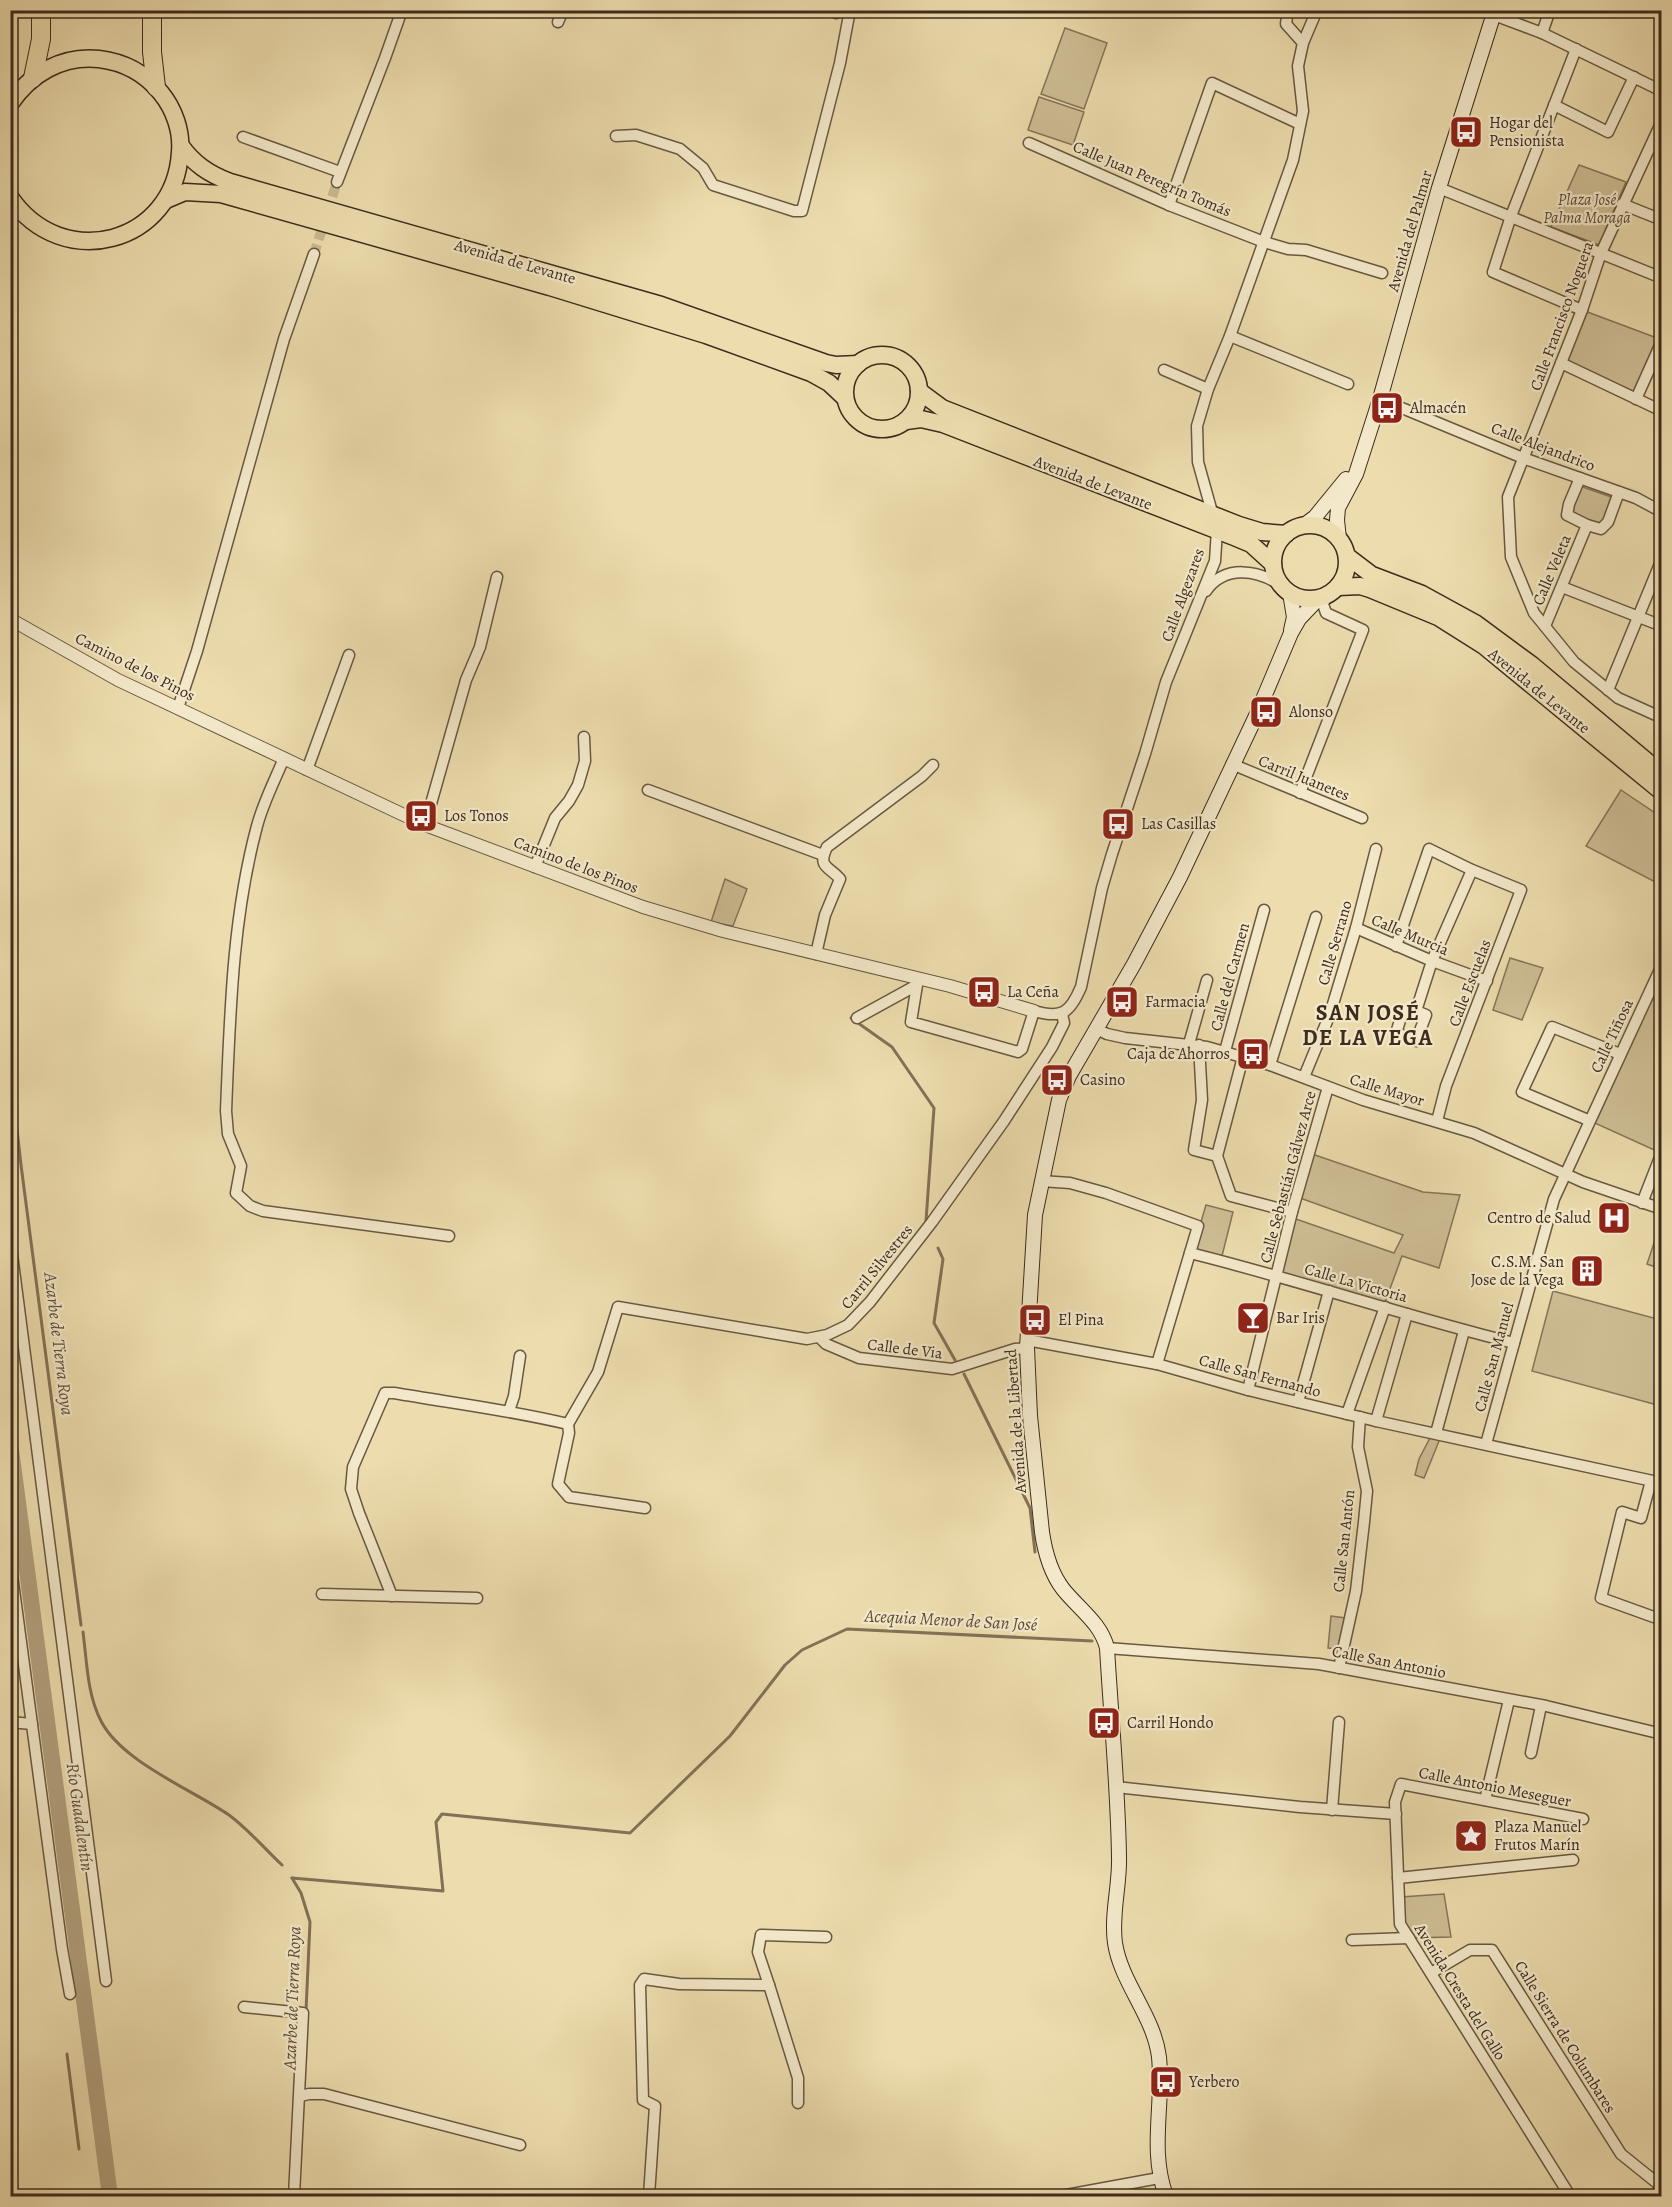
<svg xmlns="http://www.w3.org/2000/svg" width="1672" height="2207" viewBox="0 0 1672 2207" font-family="Alegreya,serif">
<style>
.green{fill:#cfbf96;stroke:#86755a;stroke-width:1.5}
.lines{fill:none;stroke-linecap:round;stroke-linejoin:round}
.stream{stroke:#837157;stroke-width:3}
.river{stroke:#b1a07d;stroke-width:16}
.minor-tunnel{stroke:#cab991;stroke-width:10;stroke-dasharray:10 5;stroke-linecap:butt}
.minor-casing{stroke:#695842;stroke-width:13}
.tertiary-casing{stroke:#695842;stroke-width:14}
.secondary-casing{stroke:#3d2b1e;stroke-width:16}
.primary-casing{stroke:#3d2b1e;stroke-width:19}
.motorway-casing{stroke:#3d2b1e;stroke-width:20}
.minor{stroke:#f3e9ca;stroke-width:10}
.tertiary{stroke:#f3e9ca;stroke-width:12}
.secondary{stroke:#f3e9ca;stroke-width:14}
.primary{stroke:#edddae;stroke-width:16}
.motorway{stroke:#edddae;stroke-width:18}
.labels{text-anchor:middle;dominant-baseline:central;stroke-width:4.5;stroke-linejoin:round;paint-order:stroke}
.poi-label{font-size:16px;fill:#3d2b1e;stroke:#f3e9ca;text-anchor:start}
.street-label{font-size:16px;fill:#3d2b1e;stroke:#f3e9ca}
.park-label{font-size:16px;font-style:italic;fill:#5a4936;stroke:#f3e9ca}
.water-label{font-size:18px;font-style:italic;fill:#604e3a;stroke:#f3e9ca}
.district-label{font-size:22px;font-weight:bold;letter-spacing:1.5px;fill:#3d2b1e;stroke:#f3e9ca}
</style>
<rect width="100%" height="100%" fill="#edddae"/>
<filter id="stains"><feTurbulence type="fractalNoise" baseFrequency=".00333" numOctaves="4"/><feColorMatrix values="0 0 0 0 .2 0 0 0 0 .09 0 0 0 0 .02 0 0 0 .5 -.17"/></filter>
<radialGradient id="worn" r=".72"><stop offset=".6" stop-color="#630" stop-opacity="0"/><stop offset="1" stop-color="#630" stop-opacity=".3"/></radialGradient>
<g class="green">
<polygon points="1065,28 1107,43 1084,109 1041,94"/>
<polygon points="1039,97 1084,112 1073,145 1028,130"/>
<polygon points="1579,165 1626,182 1599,245 1551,227"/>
<polygon points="1582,310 1657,338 1635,392 1561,363"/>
<polygon points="1577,485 1617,499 1601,529 1572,518"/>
<polygon points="1621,790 1661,817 1661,885 1586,846"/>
<polygon points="725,879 747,889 733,926 711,922"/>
<polygon points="1510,958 1543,968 1522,1020 1493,1010"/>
<polygon points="1661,963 1661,1153 1588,1120"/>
<polygon points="1312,1154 1423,1192 1460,1195 1439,1268 1402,1256 1384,1305 1278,1274 1293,1218 1394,1253 1403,1235 1300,1198"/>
<polygon points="1206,1205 1233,1212 1221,1260 1192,1252"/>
<polygon points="1660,1225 1662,1225 1661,1269 1647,1264"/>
<polygon points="1553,1291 1661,1320 1661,1406 1532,1371"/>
<polygon points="1436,1437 1439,1441 1424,1478 1415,1475 1419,1459 1430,1438"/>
<polygon points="1331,1616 1345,1618 1339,1649 1328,1648"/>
<polygon points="1444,1894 1451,1937 1409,1938 1400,1924 1401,1897"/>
</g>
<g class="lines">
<g class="stream">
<polyline points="851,1018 892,1047 934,1108 926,1221"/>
<polyline points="10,1067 21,1165 81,1625"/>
<polyline points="938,1248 943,1259 934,1323 955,1360"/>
<polyline points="964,1374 1030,1508 1035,1552"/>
<path d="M83,1632C87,1662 87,1694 101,1721C122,1762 191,1789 229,1815C248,1829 265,1849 282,1865"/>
<polyline points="292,1878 443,1891 436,1822 442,1814 630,1833 730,1736 785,1665 802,1650 847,1629 1092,1641"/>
<polyline points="292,1878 301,1893 310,1922 306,2011"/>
<polyline points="67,2054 79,2149"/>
</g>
<polyline class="river" points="10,1442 110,2196"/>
<polyline class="minor-tunnel" points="314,254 337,182"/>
<defs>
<g id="minor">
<polyline points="830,10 836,13 843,10"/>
<polyline points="1288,10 1286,24 1303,43"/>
<polyline points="1494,15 1542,33 1662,91"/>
<polyline points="558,22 563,10"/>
<polyline points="1542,33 1550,10"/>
<polyline points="1576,49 1511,216 1493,272 1582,310"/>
<polyline points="1554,105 1608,132 1634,77"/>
<polyline points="1662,121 1601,253 1582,310 1508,497 1511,557 1534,613 1574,662 1618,698 1658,716 1662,707"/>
<polyline points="616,136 636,135 680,149 703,168 713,185 794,211 802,211 840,63 850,10"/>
<polyline points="243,137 340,172"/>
<polyline points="1029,143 1169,205 1264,242 1288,249 1306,250 1382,273"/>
<polyline points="337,182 385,58 402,10"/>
<polyline points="1439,188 1662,278"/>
<polyline points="1622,204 1662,220"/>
<polyline points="1169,205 1212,83 1300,124"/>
<polyline points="1230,336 1348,384"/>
<polyline points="1561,363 1662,411"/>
<polyline points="1164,370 1208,389"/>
<polyline points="1380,399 1523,458 1636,498 1662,512"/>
<polyline points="1636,399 1662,341"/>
<polyline points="1580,478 1569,504 1567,515 1587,525 1601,529 1608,522 1619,492"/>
<polyline points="1562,587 1662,626"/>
<path d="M1206,591C1225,564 1258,570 1282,586"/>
<polyline points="1545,626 1587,525"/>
<polyline points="1608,690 1662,559"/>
<polyline points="178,708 197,651 284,339 314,254"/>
<path d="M284,758C275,780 263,803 257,826C232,919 230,1016 226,1111L228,1134L241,1166L236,1193L250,1206L263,1211L449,1236"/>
<polyline points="1234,765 1362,818"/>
<polyline points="307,770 349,655"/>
<polyline points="648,790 823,855"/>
<polyline points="1300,793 1363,630 1326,613 1323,604 1327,595"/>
<polyline points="425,825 466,680 480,647 497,577"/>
<polyline points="535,867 555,818 569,801 578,785 585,761 584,737"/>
<polyline points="1356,928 1432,961 1487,981"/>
<polyline points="1396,946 1429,849 1472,870 1521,890 1446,1086 1437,1121"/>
<path d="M816,954L825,915L840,879C829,866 817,868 827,847L922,776L933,765"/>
<path d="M917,985L911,1022L1018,1052L1022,1049L1034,1011C1062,1019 1070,1013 1081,987L1102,888L1112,854L1145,754L1166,682L1215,561L1217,530L1198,462L1197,426L1208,389L1230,336L1293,160L1303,111L1298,66L1303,43L1317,10"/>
<polygon points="1403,1011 1416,1011 1426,1015 1416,1041 1396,1033"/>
<polyline points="1416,1011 1432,961 1472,870"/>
<polyline points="857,1018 917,985 918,982"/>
<polyline points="1096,1029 1107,1034 1125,1038 1207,1047 1270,1065 1363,1100 1474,1133 1583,1182 1662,1209"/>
<polyline points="1189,1044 1207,980"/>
<polyline points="1199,1045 1202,1100 1194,1150 1217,1156"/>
<polyline points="1225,1051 1264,910"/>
<polyline points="1243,1057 1217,1156 1231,1196 1292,1212"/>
<polyline points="1270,1065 1316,917"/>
<polyline points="1304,1077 1330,1014 1356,928 1376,849"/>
<polyline points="1588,1120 1522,1092 1552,1027 1620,1054"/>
<polyline points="1041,1181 1070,1183 1106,1193 1198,1226 1157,1364"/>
<polyline points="1642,1203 1662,1152"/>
<polyline points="10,1239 106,1981"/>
<path d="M1190,1253C1299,1280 1405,1316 1514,1343"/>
<polyline points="819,1337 826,1344 859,1358 952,1369 1015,1349 1027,1348"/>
<polyline points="1027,1340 1157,1364 1248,1390 1376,1421 1662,1483"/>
<polyline points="1248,1390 1292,1212 1328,1087"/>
<polyline points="1298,1402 1329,1291"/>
<polyline points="509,1411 514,1396 520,1356"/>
<polyline points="1347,1414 1385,1307"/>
<polyline points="1376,1421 1407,1314"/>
<polyline points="568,1424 598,1372 618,1307 807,1339 827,1335 848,1325 870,1302 932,1222 1004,1121 1052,1047 1064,1023 1062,1014"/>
<polyline points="568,1424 569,1433 558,1484 569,1497 645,1508"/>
<polyline points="1436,1433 1464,1331"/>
<polyline points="1486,1444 1554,1199 1662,965"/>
<polyline points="1651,1481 1641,1518 1622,1512 1601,1598 1662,1620"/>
<polyline points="10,1560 62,1949 70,1994"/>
<polyline points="322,1594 477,1598"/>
<path d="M392,1596L359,1513L351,1489L353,1467L385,1393H394C452,1403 510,1410 568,1424"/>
<polyline points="1107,1648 1319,1664 1546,1706 1662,1734"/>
<polyline points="1339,1668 1356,1591 1364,1522 1367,1491 1358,1447 1360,1417"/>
<polyline points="10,1722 32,1724"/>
<polyline points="1531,1753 1541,1706"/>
<polyline points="1116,1787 1300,1807 1396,1814"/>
<polyline points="1485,1800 1509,1700"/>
<polyline points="1332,1810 1339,1722"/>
<polyline points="1398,1878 1573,1860"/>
<polyline points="1352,1940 1409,1938"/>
<polyline points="1431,1973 1470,1950 1492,1950 1621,2154 1662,2187"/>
<polyline points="769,1985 758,1952 761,1935 826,1937"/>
<polyline points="244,2007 303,2013 294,2196"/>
<polyline points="300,2096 309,2094 324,2094 520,2145"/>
<polyline points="649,2196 655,2106 643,2100 640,1985 644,1979 679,1984 769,1985 798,2078 798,2103"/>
<polyline points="1061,2196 1159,2178"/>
<polyline points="1570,2196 1400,1924 1395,1802 1401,1784 1583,1819"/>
</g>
<polyline id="tertiary" points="10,619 118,680 425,825 643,907 723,931 950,986 1034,1011"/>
<g id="secondary">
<polyline points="1303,526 1315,517 1346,479"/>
<polyline points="1339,539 1337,520 1338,508 1356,474 1380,399 1439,188 1495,10"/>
<polyline points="1290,593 1294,617 1291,630"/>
<path d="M1166,2196C1149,2149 1164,2105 1159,2057C1154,2016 1121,1983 1115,1943C1111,1914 1120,1885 1119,1857C1118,1787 1111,1717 1107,1648C1101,1623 1078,1608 1063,1589C1050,1572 1045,1553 1042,1532L1030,1416L1027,1348L1035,1215L1059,1100L1069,1076L1134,964L1180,877L1256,716L1291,633L1299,619L1319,598"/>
</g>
<g id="primary">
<path d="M10,104C30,74 62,55 99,59C124,62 145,73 161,93C174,109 182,131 180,152C175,244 62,274 10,197"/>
<path d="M181,146C194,164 209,174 230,182L661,305L826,363L836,365L858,364"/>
<polyline points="166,200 185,192 221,194 550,287 706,335 811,373 829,383 845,398"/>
<circle cx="882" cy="392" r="37"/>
<polyline points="919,391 942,408 1239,525 1262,532 1286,534"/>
<polyline points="906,421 921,419 943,424 1234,537 1251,544 1273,564"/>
<circle cx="1310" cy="562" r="37"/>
<polyline points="1347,556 1372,575 1422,594 1475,623 1532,665 1662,774"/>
<polyline points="1338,587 1360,586 1370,589 1438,617 1484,646 1662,792"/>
</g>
<g id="motorway">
<polyline points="152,10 152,52 156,87"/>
<polyline points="33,78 41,39 41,10"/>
</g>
</defs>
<use href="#minor" class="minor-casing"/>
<use href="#tertiary" class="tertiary-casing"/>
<use href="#secondary" class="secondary-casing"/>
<use href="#primary" class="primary-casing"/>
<use href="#motorway" class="motorway-casing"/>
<use href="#minor" class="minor"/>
<use href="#tertiary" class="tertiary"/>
<use href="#secondary" class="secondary"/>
<use href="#primary" class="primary"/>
<use href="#motorway" class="motorway"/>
</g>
<defs>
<symbol id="bus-square" viewBox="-11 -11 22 22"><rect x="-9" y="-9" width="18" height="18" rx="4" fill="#8f2418" stroke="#f3e9ca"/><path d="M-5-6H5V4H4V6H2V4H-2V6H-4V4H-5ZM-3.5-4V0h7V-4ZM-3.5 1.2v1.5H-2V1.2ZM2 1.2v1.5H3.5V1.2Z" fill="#fff"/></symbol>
<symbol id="hospital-square" viewBox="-11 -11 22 22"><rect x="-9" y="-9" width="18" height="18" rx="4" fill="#8f2418" stroke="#f3e9ca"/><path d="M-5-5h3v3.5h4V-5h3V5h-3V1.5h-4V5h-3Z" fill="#fff"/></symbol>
<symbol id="building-square" viewBox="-11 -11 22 22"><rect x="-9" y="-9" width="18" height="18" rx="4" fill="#8f2418" stroke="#f3e9ca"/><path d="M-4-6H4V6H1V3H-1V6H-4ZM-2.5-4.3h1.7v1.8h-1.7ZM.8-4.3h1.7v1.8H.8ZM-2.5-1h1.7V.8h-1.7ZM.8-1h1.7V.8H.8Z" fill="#fff"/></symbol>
<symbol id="bar-square" viewBox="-11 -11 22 22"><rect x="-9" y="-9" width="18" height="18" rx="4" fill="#8f2418" stroke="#f3e9ca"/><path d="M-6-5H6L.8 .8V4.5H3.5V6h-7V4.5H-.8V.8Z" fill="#fff"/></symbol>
<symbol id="sight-square" viewBox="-11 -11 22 22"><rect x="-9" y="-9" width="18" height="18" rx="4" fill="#8f2418" stroke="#f3e9ca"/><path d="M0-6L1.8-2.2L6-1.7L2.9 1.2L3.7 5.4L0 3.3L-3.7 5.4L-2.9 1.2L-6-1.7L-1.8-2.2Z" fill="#fff"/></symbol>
</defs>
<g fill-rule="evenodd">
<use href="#bus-square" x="1447" y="113" width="38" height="38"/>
<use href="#bus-square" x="1368" y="389" width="38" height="38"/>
<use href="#bus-square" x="1247" y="693" width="38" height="38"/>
<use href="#bus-square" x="402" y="797" width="38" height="38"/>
<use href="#bus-square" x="1099" y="805" width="38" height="38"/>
<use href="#bus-square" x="965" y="973" width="38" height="38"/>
<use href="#bus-square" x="1103" y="983" width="38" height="38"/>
<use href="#bus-square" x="1234" y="1035" width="38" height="38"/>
<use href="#bus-square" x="1038" y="1061" width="38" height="38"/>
<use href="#hospital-square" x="1595" y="1199" width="38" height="38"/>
<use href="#building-square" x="1568" y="1252" width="38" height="38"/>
<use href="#bar-square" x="1234" y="1299" width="38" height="38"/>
<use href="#bus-square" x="1016" y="1301" width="38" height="38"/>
<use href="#bus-square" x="1085" y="1704" width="38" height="38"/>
<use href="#sight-square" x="1452" y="1817" width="38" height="38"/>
<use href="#bus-square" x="1147" y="2063" width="38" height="38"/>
</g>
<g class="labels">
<g class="poi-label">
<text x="1489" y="123">Hogar del<tspan x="1489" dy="18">Pensionista</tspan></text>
<text x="1410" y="408">Almacén</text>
<text x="1289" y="712">Alonso</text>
<text x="444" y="816">Los Tonos</text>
<text x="1141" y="824">Las Casillas</text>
<text x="1007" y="992">La Ceña</text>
<text x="1145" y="1002">Farmacia</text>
<text x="1230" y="1054" text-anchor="end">Caja de Ahorros</text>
<text x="1080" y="1080">Casino</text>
<text x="1591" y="1218" text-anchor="end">Centro de Salud</text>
<text x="1564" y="1262" text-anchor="end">C.S.M. San<tspan x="1564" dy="18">Jose de la Vega</tspan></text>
<text x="1276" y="1318">Bar Iris</text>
<text x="1058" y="1320">El Pina</text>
<text x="1127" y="1723">Carril Hondo</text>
<text x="1494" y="1827">Plaza Manuel<tspan x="1494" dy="18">Frutos Marín</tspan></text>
<text x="1189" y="2082">Yerbero</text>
</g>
<g class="street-label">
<text transform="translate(1152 179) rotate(23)">Calle Juan Peregrín Tomás</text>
<text transform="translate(1410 231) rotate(-74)">Avenida del Palmar</text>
<text transform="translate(515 262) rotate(16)">Avenida de Levante</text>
<text transform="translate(1562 316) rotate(-70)">Calle Francisco Noguera</text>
<text transform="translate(1543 447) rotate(21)">Calle Alejandrico</text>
<text transform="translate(1093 483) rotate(21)">Avenida de Levante</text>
<text transform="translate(1552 570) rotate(-67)">Calle Veleta</text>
<text transform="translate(1183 595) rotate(-70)">Calle Algezares</text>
<text transform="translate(135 667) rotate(27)">Camino de los Pinos</text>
<text transform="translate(1539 691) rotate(39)">Avenida de Levante</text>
<text transform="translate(1304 778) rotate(22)">Carril Juanetes</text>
<text transform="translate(576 865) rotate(21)">Camino de los Pinos</text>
<text transform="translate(1410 935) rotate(23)">Calle Murcia</text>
<text transform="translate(1335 943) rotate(-74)">Calle Serrano</text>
<text transform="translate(1230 977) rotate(-75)">Calle del Carmen</text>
<text transform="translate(1470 983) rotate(-69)">Calle Escuelas</text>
<text transform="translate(1612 1036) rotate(-65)">Calle Tiñosa</text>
<text transform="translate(1387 1090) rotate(17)">Calle Mayor</text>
<text transform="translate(1288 1177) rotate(-75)">Calle Sebastián Gálvez Arce</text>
<text transform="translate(877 1267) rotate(-51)">Carril Silvestres</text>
<text transform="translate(1356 1283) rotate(16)">Calle La Victoria</text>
<text transform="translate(905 1349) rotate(7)">Calle de Via</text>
<text transform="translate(1494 1357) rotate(-75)">Calle San Manuel</text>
<text transform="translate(1260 1376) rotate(15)">Calle San Fernando</text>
<text transform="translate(1016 1421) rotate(-94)">Avenida de la Libertad</text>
<text transform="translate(1344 1541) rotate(-84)">Calle San Antón</text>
<text transform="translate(1389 1662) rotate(11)">Calle San Antonio</text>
<text transform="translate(1495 1787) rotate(11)">Calle Antonio Meseguer</text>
<text transform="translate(1460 1992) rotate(58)">Avenida Cresta del Gallo</text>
<text transform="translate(1565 2037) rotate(58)">Calle Sierra de Columbares</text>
</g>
<g class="park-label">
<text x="1587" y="200">Plaza José<tspan x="1587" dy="18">Palma Moraga</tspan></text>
</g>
<g class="water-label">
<text transform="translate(59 1344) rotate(83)">Azarbe de Tierra Roya</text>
<text transform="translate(951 1620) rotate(3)">Acequia Menor de San José</text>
<text transform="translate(80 1817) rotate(82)">Río Guadalentín</text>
<text transform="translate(292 1998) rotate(-88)">Azarbe de Tierra Roya</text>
</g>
<g class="district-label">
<text x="1368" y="1013">SAN JOSÉ<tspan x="1368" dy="25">DE LA VEGA</tspan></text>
</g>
</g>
<rect width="1672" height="2207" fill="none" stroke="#edddae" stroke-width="36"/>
<rect x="12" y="12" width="1648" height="2183" fill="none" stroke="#3d2b1e" stroke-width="3"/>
<rect x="18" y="18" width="1636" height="2171" fill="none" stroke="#3d2b1e" stroke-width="1.5"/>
<rect width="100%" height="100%" filter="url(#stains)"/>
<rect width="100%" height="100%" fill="url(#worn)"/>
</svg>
